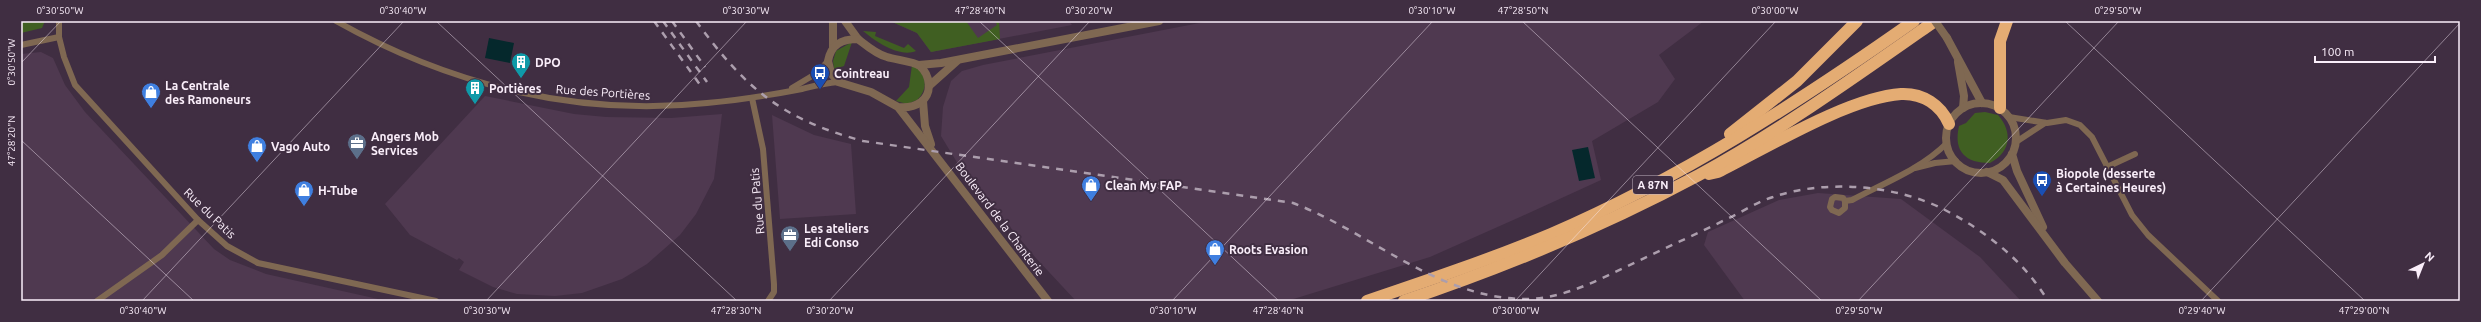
<svg xmlns="http://www.w3.org/2000/svg" width="2481" height="322" viewBox="0 0 2481 322" font-family="Ubuntu,sans-serif">
<style>
.built{fill:#4f3950}
.green{fill:#405f22}
.water{fill:#05282c}
.lines{fill:none;stroke-linecap:round;stroke-linejoin:round}
.minor{stroke:#7f6852;stroke-width:6}
.tertiary{stroke:#7f6852;stroke-width:8}
.motorway{stroke:#e4ac73;stroke-width:12}
.rail{stroke:#ac9ead;stroke-width:2.5;stroke-dasharray:7 7;stroke-linecap:butt}
.tertiary-bridge{stroke:#7f6852;stroke-width:8}
.ticks{fill:none;stroke:#faeefa;stroke-width:1;stroke-opacity:0.45}
.labels{text-anchor:middle;dominant-baseline:central;stroke-width:4;stroke-linejoin:round;paint-order:stroke}
.shield{fill:#402e42;stroke:#c2b4c3;stroke-width:1}
.shield-label{font-size:11px;font-weight:bold;fill:#faeefa}
.poi-label{font-size:12px;font-weight:bold;fill:#faeefa;stroke:#402e42;text-anchor:start}
.street-label{font-size:12px;fill:#faeefa;stroke:#402e42}
.neatline{fill:none;stroke:#faeefa;stroke-width:1.5}
.ticks-label{font-size:10px;text-anchor:middle;fill:#faeefa}
</style>
<rect width="100%" height="100%" fill="#402e42"/>
<g class="built">
<polygon points="890,21 1069,21 1072,25 931,52 917,33"/>
<polygon points="1210,21 1704,21 1659,55 1675,79 1658,102 1592,141 1601,180 1520,217 1430,257 1287,301 1076,301 1035,257 958,164 941,136 943,107 951,81 962,71 983,65"/>
<polygon points="41,52 53,58 65,85 85,112 214,249 230,260 266,274 387,301 21,301 21,54"/>
<polygon points="485,96 574,114 606,117 671,118 722,114 714,179 696,214 680,235 647,264 622,279 582,293 555,296 517,294 493,287 459,270 464,262 459,258 457,260 410,235 385,204"/>
<polygon points="772,115 814,135 851,144 856,214 780,219"/>
<polygon points="1818,193 1901,199 1980,257 2021,301 1745,301 1704,245 1708,232 1779,200"/>
</g>
<g class="green">
<polygon points="21,21 45,21 42,28 21,33"/>
<polygon points="890,21 966,21 978,38 997,25 995,21 999,21 1000,39 931,52 917,33"/>
<path d="M863,31L876,32L875,36L904,48L908,44L916,51C899,58 875,41 863,31Z"/>
<polygon points="852,42 844,66 834,69 833,61 836,51"/>
<path d="M912,65C927,73 929,89 917,100L907,104L896,101L909,87Z"/>
<path d="M1985,112L1998,115C2013,132 2011,152 1990,163C1966,163 1953,152 1959,126L1966,123L1975,113Z"/>
</g>
<g class="water">
<polygon points="489,38 514,43 510,63 485,58"/>
<polygon points="1588,147 1595,178 1579,181 1572,150"/>
</g>
<g class="lines">
<g class="minor">
<polyline points="59,21 59,37 64,57 75,85 198,220 227,246 258,263 436,301"/>
<path d="M336,21C450,85 577,117 707,103C739,100 771,95 802,89C814,86 825,83 838,82"/>
<polyline points="21,45 59,37"/>
<polyline points="792,88 817,73 828,61"/>
<polyline points="752,98 763,149 774,284 774,292 768,301"/>
<polyline points="2009,117 2047,123 2066,120 2080,125 2092,137 2132,215 2148,235 2218,301"/>
<polyline points="2016,142 2045,123"/>
<polyline points="2107,167 2135,154"/>
<polyline points="1915,168 1935,163 1956,161"/>
<path d="M1845,201V208L1839,213L1832,210L1830,207L1832,199L1835,197L1843,198L1845,201L1852,200C1884,183 1921,169 1947,143"/>
<polyline points="97,301 162,255 198,220"/>
</g>
<g class="tertiary">
<polyline points="833,21 833,47"/>
<polyline points="845,21 858,39"/>
<polyline points="1947,38 1982,103"/>
<polyline points="1958,62 1964,96 1963,108"/>
<polyline points="919,65 941,63 1159,21"/>
<polyline points="929,86 957,61"/>
<polyline points="923,101 925,126 931,144"/>
<circle cx="1981" cy="138" r="35"/>
<path d="M898,107C907,108 914,107 921,102C933,93 930,75 920,66C913,61 896,60 887,57C876,54 867,46 858,39C842,39 831,44 828,61L831,73L838,82L871,92L898,107L1048,301"/>
<polyline points="2012,154 2017,171 2043,227"/>
<polyline points="1987,172 2003,180 2065,263 2098,301"/>
</g>
<g class="motorway">
<polyline points="2000,108 2000,41 2007,21"/>
<polyline points="1730,134 1797,81 1857,21"/>
<path d="M1709,174L1718,172C1766,148 1850,97 1901,94C1923,93 1941,105 1949,124"/>
<path d="M1367,301C1429,280 1491,259 1551,234C1681,178 1799,102 1914,21"/>
<path d="M1404,301C1505,267 1604,226 1699,175C1781,130 1858,75 1935,21"/>
</g>
<g class="rail">
<polyline points="654,21 701,86"/>
<polyline points="663,21 707,82"/>
<polyline points="672,21 705,67"/>
<path d="M696,21C745,88 781,119 863,141L1293,203C1372,233 1439,300 1528,299C1564,298 1596,281 1628,266C1661,250 1694,235 1727,219C1742,212 1757,202 1773,197C1825,179 1897,185 1945,210C1987,232 2024,261 2048,301"/>
</g>
<polyline class="tertiary-bridge" points="1935,21 1947,38"/>
</g>
<path class="ticks" d="M436,21L737,301M979,21L1279,301M1522,21L1822,301M2065,21L2365,301M21,63L61,21M21,140L194,301M142,301L404,21M486,301L747,21M829,301L1090,21M1172,301L1433,21M1515,301L1776,21M1858,301L2119,21M2201,301L2460,23"/>
<defs>
<symbol id="building-pin" viewBox="-11 -11 22 30"><path d="M0 17L-7.5 6A9.5 9.5 0 1 1 7.5 6Z" fill="#0f9aa8" stroke="#402e42"/><path d="M-4-6H4V6H1V3H-1V6H-4ZM-2.5-4.3h1.7v1.8h-1.7ZM.8-4.3h1.7v1.8H.8ZM-2.5-1h1.7V.8h-1.7ZM.8-1h1.7V.8H.8Z" fill="#fff"/></symbol>
<symbol id="bus-pin" viewBox="-11 -11 22 30"><path d="M0 17L-7.5 6A9.5 9.5 0 1 1 7.5 6Z" fill="#1a4fb4" stroke="#402e42"/><path d="M-5-6H5V4H4V6H2V4H-2V6H-4V4H-5ZM-3.5-4V0h7V-4ZM-3.5 1.2v1.5H-2V1.2ZM2 1.2v1.5H3.5V1.2Z" fill="#fff"/></symbol>
<symbol id="shop-pin" viewBox="-11 -11 22 30"><path d="M0 17L-7.5 6A9.5 9.5 0 1 1 7.5 6Z" fill="#3f7fe0" stroke="#402e42"/><path d="M-5-2.5h2.3a2.7 3.5 0 0 1 5.4 0H5L5.5 6h-11ZM-1.5-2.5h3a1.5 2.3 0 0 0-3 0Z" fill="#fff"/></symbol>
<symbol id="office-pin" viewBox="-11 -11 22 30"><path d="M0 17L-7.5 6A9.5 9.5 0 1 1 7.5 6Z" fill="#5c6f8a" stroke="#402e42"/><path d="M-6-3h4V-5.5h4V-3h4V5H-6ZM-1-4.5V-3h2v-1.5ZM-6 0V1H6V0Z" fill="#fff"/></symbol>
</defs>
<g fill-rule="evenodd">
<use href="#building-pin" x="510" y="51" width="22" height="30"/>
<use href="#bus-pin" x="809" y="62" width="22" height="30"/>
<use href="#building-pin" x="464" y="77" width="22" height="30"/>
<use href="#shop-pin" x="140" y="81" width="22" height="30"/>
<use href="#office-pin" x="346" y="132" width="22" height="30"/>
<use href="#shop-pin" x="246" y="135" width="22" height="30"/>
<use href="#bus-pin" x="2031" y="169" width="22" height="30"/>
<use href="#shop-pin" x="1080" y="174" width="22" height="30"/>
<use href="#shop-pin" x="293" y="179" width="22" height="30"/>
<use href="#office-pin" x="779" y="224" width="22" height="30"/>
<use href="#shop-pin" x="1204" y="238" width="22" height="30"/>
</g>
<g class="labels">
<rect class="shield" x="1633" y="176" width="40" height="18" rx="3"/>
<g class="shield-label">
<text x="1653" y="185">A 87N</text>
</g>
<g class="poi-label">
<text x="535" y="62">DPO</text>
<text x="834" y="73">Cointreau</text>
<text x="165" y="85">La Centrale<tspan x="165" dy="14">des Ramoneurs</tspan></text>
<text x="489" y="88">Portières</text>
<text x="371" y="136">Angers Mob<tspan x="371" dy="14">Services</tspan></text>
<text x="271" y="146">Vago Auto</text>
<text x="2056" y="173">Biopole (desserte<tspan x="2056" dy="14">à Certaines Heures)</tspan></text>
<text x="1105" y="185">Clean My FAP</text>
<text x="318" y="190">H-Tube</text>
<text x="804" y="228">Les ateliers<tspan x="804" dy="14">Edi Conso</tspan></text>
<text x="1229" y="249">Roots Evasion</text>
</g>
<g class="street-label">
<text transform="translate(603 92) rotate(4)">Rue des Portières</text>
<text transform="translate(757 201) rotate(-95)">Rue du Patis</text>
<text transform="translate(210 213) rotate(44)">Rue du Patis</text>
<text transform="translate(1000 219) rotate(53)">Boulevard de la Chanterie</text>
</g>
</g>
<rect width="2481" height="322" fill="none" stroke="#402e42" stroke-width="44"/>
<g transform="translate(2423 264) rotate(43)" stroke="#402e42" stroke-width="3" paint-order="stroke">
<path d="M0-3L7 15L0 10L-7 15Z" fill="#faeefa"/>
<text y="-6" font-size="11" font-weight="bold" text-anchor="middle" fill="#faeefa">N</text>
</g>
<path d="M2315 56v6h120v-6" fill="none" stroke="#faeefa" stroke-width="2"/>
<text x="2321" y="56" font-size="12" fill="#faeefa" stroke="#402e42" stroke-width="3" paint-order="stroke">100 m</text>
<rect x="22" y="22" width="2437" height="278" class="neatline"/>
<g class="ticks-label">
<text x="60" y="14">0°30'50"W</text>
<text x="403" y="14">0°30'40"W</text>
<text x="746" y="14">0°30'30"W</text>
<text x="980" y="14">47°28'40"N</text>
<text x="1089" y="14">0°30'20"W</text>
<text x="1432" y="14">0°30'10"W</text>
<text x="1523" y="14">47°28'50"N</text>
<text x="1775" y="14">0°30'00"W</text>
<text x="2118" y="14">0°29'50"W</text>
<text transform="translate(11 62) rotate(-90)" y="4">0°30'50"W</text>
<text transform="translate(11 141) rotate(-90)" y="4">47°28'20"N</text>
<text x="143" y="314">0°30'40"W</text>
<text x="487" y="314">0°30'30"W</text>
<text x="736" y="314">47°28'30"N</text>
<text x="830" y="314">0°30'20"W</text>
<text x="1173" y="314">0°30'10"W</text>
<text x="1278" y="314">47°28'40"N</text>
<text x="1516" y="314">0°30'00"W</text>
<text x="1859" y="314">0°29'50"W</text>
<text x="2202" y="314">0°29'40"W</text>
<text x="2364" y="314">47°29'00"N</text>
</g>
</svg>
